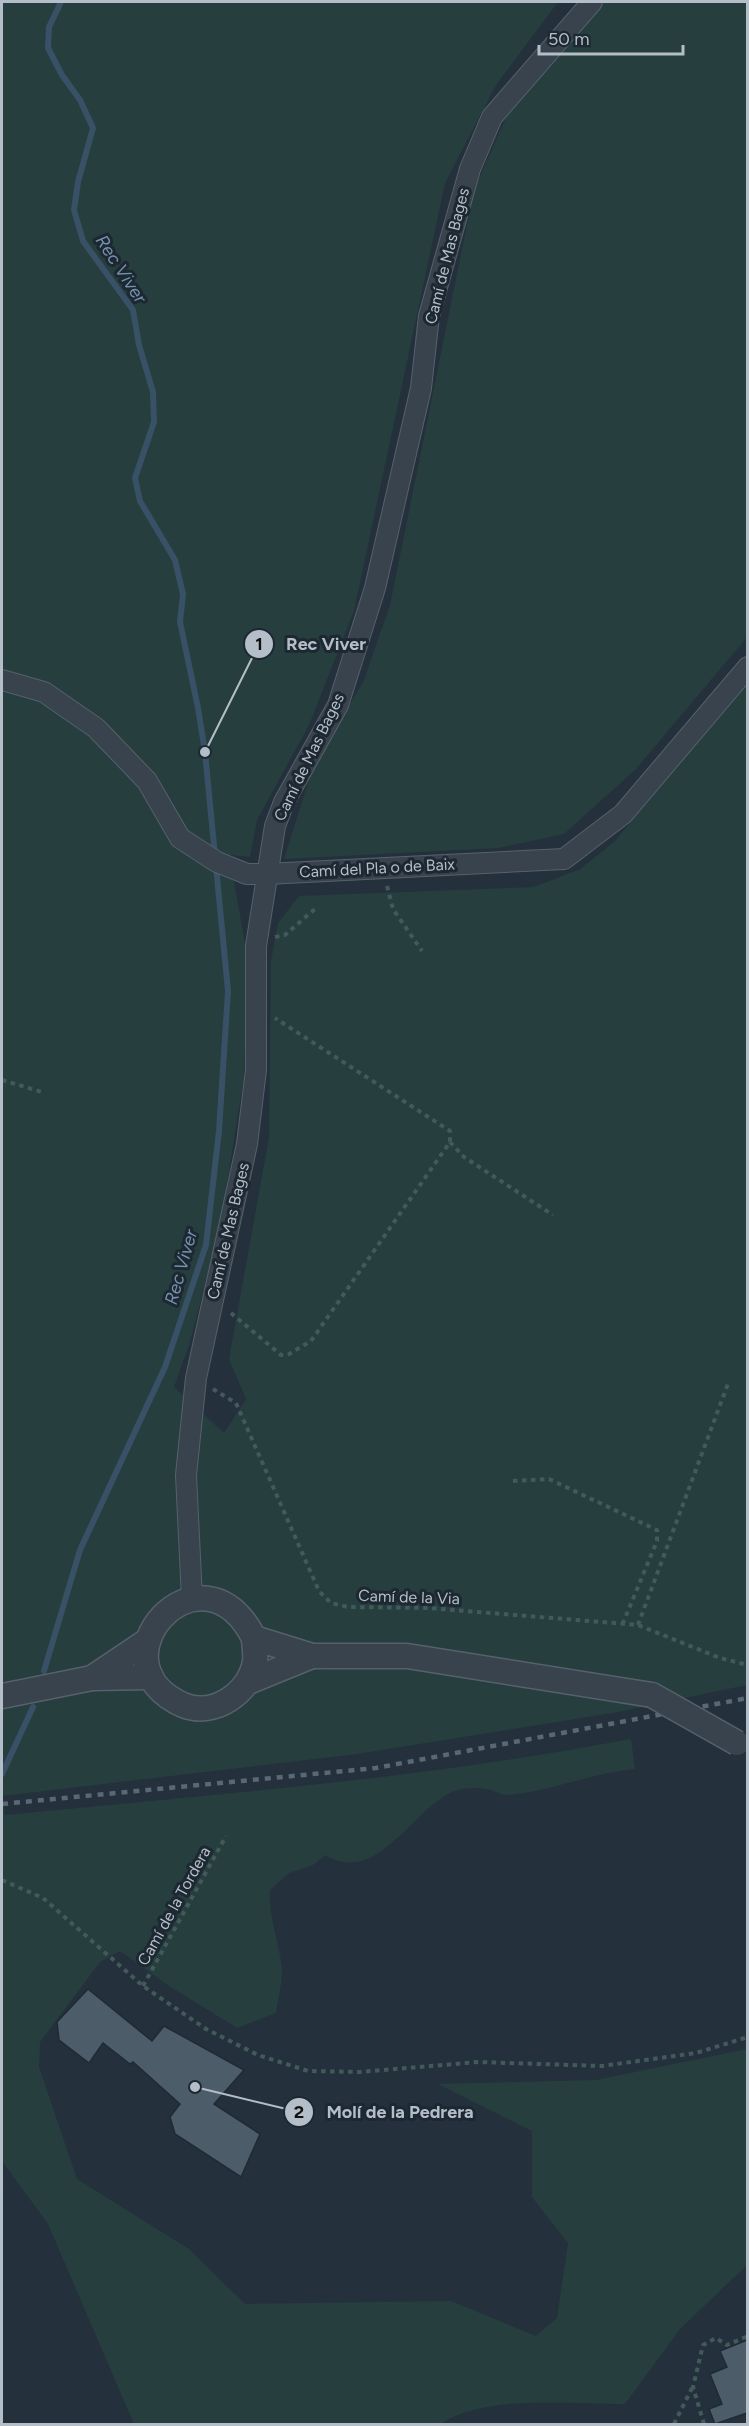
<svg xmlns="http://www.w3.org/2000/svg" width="749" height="2426" viewBox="0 0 749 2426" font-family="Figtree,sans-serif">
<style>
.green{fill:#263e3e}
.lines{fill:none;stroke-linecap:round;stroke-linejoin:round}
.stream{stroke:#395166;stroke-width:6}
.building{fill:#4c5c68;stroke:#1f2a34;stroke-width:1.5}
.minor-casing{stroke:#56616b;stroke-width:22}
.tertiary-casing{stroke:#56616b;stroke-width:27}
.path{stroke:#445a5a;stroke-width:4;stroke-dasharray:4.5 4.5;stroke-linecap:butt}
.minor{stroke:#38434d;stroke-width:20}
.tertiary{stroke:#38434d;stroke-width:24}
.rail{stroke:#5a6774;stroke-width:4.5;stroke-dasharray:6 6;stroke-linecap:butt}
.tertiary-bridge-casing{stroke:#56616b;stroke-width:27;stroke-linecap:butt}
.tertiary-bridge{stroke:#38434d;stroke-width:24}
.labels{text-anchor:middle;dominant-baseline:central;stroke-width:6;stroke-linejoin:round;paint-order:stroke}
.street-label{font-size:16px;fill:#b3bec8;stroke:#1d2832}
.water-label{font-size:18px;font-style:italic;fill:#7492ab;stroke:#1d2832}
.leader{fill:none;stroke:#b3bec8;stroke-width:2}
.callout-dot{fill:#b3bec8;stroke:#1d2832;stroke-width:2}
.mark-label{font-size:18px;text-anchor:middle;font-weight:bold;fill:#111}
.callout-label{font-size:18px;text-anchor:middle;font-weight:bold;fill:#b3bec8;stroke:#1d2832;stroke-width:6;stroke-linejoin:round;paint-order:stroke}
</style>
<rect width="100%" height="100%" fill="#24313d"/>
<g class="green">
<path d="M2,2H558L496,85L445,183L354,611L309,725L257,820L250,857L229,855L248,959L244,1077L219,1233L189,1345L174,1387L224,1433L246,1399L229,1359L269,1137L271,961L278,923L299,896L534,887L580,869L614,842L747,683V1685L613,1713L357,1754L2,1796L5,1815C214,1795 424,1778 631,1739L635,1769C592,1773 552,1791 508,1795C502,1795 497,1792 491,1790C479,1787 462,1787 450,1793C410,1813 376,1886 325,1855L313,1865L289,1873L270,1890C268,1917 280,1943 282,1970C282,1984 278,1999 276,2013L237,2028L169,1986L120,1951L100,1962L40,2042L39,2067L77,2179L189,2249L245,2304L451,2301L536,2336L557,2318L568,2243L532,2197V2131L438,2084L596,2080L747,2049V2265L680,2329L625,2404C574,2404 483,2394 441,2424H134L48,2224L2,2161Z"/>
<polygon points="601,2 747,2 747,637 636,769 564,834 498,848 284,859 312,770 364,680 390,605 474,190 509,111 575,38"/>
</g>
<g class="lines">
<g class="stream">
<polyline points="44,1671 80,1550 165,1367 206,1245 219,1131 228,991 205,752 198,708 180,622 183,594 175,560 140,501 135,478 154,422 153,392 139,345 133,310 83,241 74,210 78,182 93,128 80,100 62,75 48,48 49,27 61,2"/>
<polyline points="2,1774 33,1707"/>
</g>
</g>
<g class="building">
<polygon points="88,1989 152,2041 164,2026 244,2070 214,2104 260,2134 241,2177 175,2134 170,2117 180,2104 133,2062 130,2064 103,2043 89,2063 59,2040 57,2022"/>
<polygon points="747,2340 747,2413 715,2424 709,2409 722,2404 710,2374 727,2367 720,2351"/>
</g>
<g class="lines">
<defs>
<g id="minor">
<polyline points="2,680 44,692 96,728 147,781 180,838 217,862 247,874 266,874 564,859 623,814 748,667"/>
<polyline points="192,1599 186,1475 196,1378 247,1144 256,1070 256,946 275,826 284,802 338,705 375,588 421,388 429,316 470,169 492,117 592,2"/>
</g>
<g id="tertiary">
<path d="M254,1638C254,1645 256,1654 255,1661C251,1692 214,1718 183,1705C87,1662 201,1534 254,1638L312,1656H407L652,1695"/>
<polyline points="92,1678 147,1641"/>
<polyline points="248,1682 312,1656"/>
<polyline points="2,1696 92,1678 151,1677"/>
</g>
</defs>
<use href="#minor" class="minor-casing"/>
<use href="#tertiary" class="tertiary-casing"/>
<g class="path">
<polyline points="387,886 393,909 422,951"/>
<polyline points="275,937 285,935 316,908"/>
<polyline points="2,1080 45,1093"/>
<polyline points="450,1142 464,1157 553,1215"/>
<polyline points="231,1313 281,1355 289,1354 311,1341 450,1142 450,1131 275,1018"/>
<polyline points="213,1389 236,1403 319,1591 331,1603 348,1607 429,1608 638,1625 720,1658 748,1665"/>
<polyline points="513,1481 549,1479 657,1530 657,1541 623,1623"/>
<polyline points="638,1625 729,1381"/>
<polyline points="2,1880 43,1898 143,1986 206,2029 258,2055 308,2071 360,2072 478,2062 602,2066 696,2053 748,2037"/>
<polyline points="143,1986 226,1836"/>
<polyline points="674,2424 692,2388"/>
<polyline points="704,2424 693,2387 703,2345 716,2338 727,2345 748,2336"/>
</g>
<use href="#minor" class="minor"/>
<use href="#tertiary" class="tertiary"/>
<polyline class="rail" points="2,1804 376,1768 748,1698"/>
<defs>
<polyline id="tertiary-bridge" points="652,1695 737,1743"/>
</defs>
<use href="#tertiary-bridge" class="tertiary-bridge-casing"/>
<use href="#tertiary-bridge" class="tertiary-bridge"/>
</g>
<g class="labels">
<g class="street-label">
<text transform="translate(447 256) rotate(-76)">Camí de Mas Bages</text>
<text transform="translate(309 757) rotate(-64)">Camí de Mas Bages</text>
<text transform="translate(377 868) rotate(-3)">Camí del Pla o de Baix</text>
<text transform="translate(228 1231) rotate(-77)">Camí de Mas Bages</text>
<text transform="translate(409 1597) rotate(2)">Camí de la Via</text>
<text transform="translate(174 1906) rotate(-61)">Camí de la Tordera</text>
</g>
<g class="water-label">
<text transform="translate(121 269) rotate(57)">Rec Viver</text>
<text transform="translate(181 1267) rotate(-74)">Rec Viver</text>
</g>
</g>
<path class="leader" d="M205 752L259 644M195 2087L299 2112"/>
<g class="callout-dot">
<circle cx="205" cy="752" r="6"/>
<circle cx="195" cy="2087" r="6"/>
<circle cx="259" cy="644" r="15"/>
<circle cx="299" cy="2112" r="15"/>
</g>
<g class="mark-label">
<text x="259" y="650">1</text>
<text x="299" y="2118">2</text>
</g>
<g class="callout-label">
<text x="326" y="650">Rec Viver</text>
<text x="400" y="2118">Molí de la Pedrera</text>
</g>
<rect width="749" height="2426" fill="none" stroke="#b3bec8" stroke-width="6"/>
<path d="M539 45v9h144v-9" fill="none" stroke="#b3bec8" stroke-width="3"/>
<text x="548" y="45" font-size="18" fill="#b3bec8" stroke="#1d2832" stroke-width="4.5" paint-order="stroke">50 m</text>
</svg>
